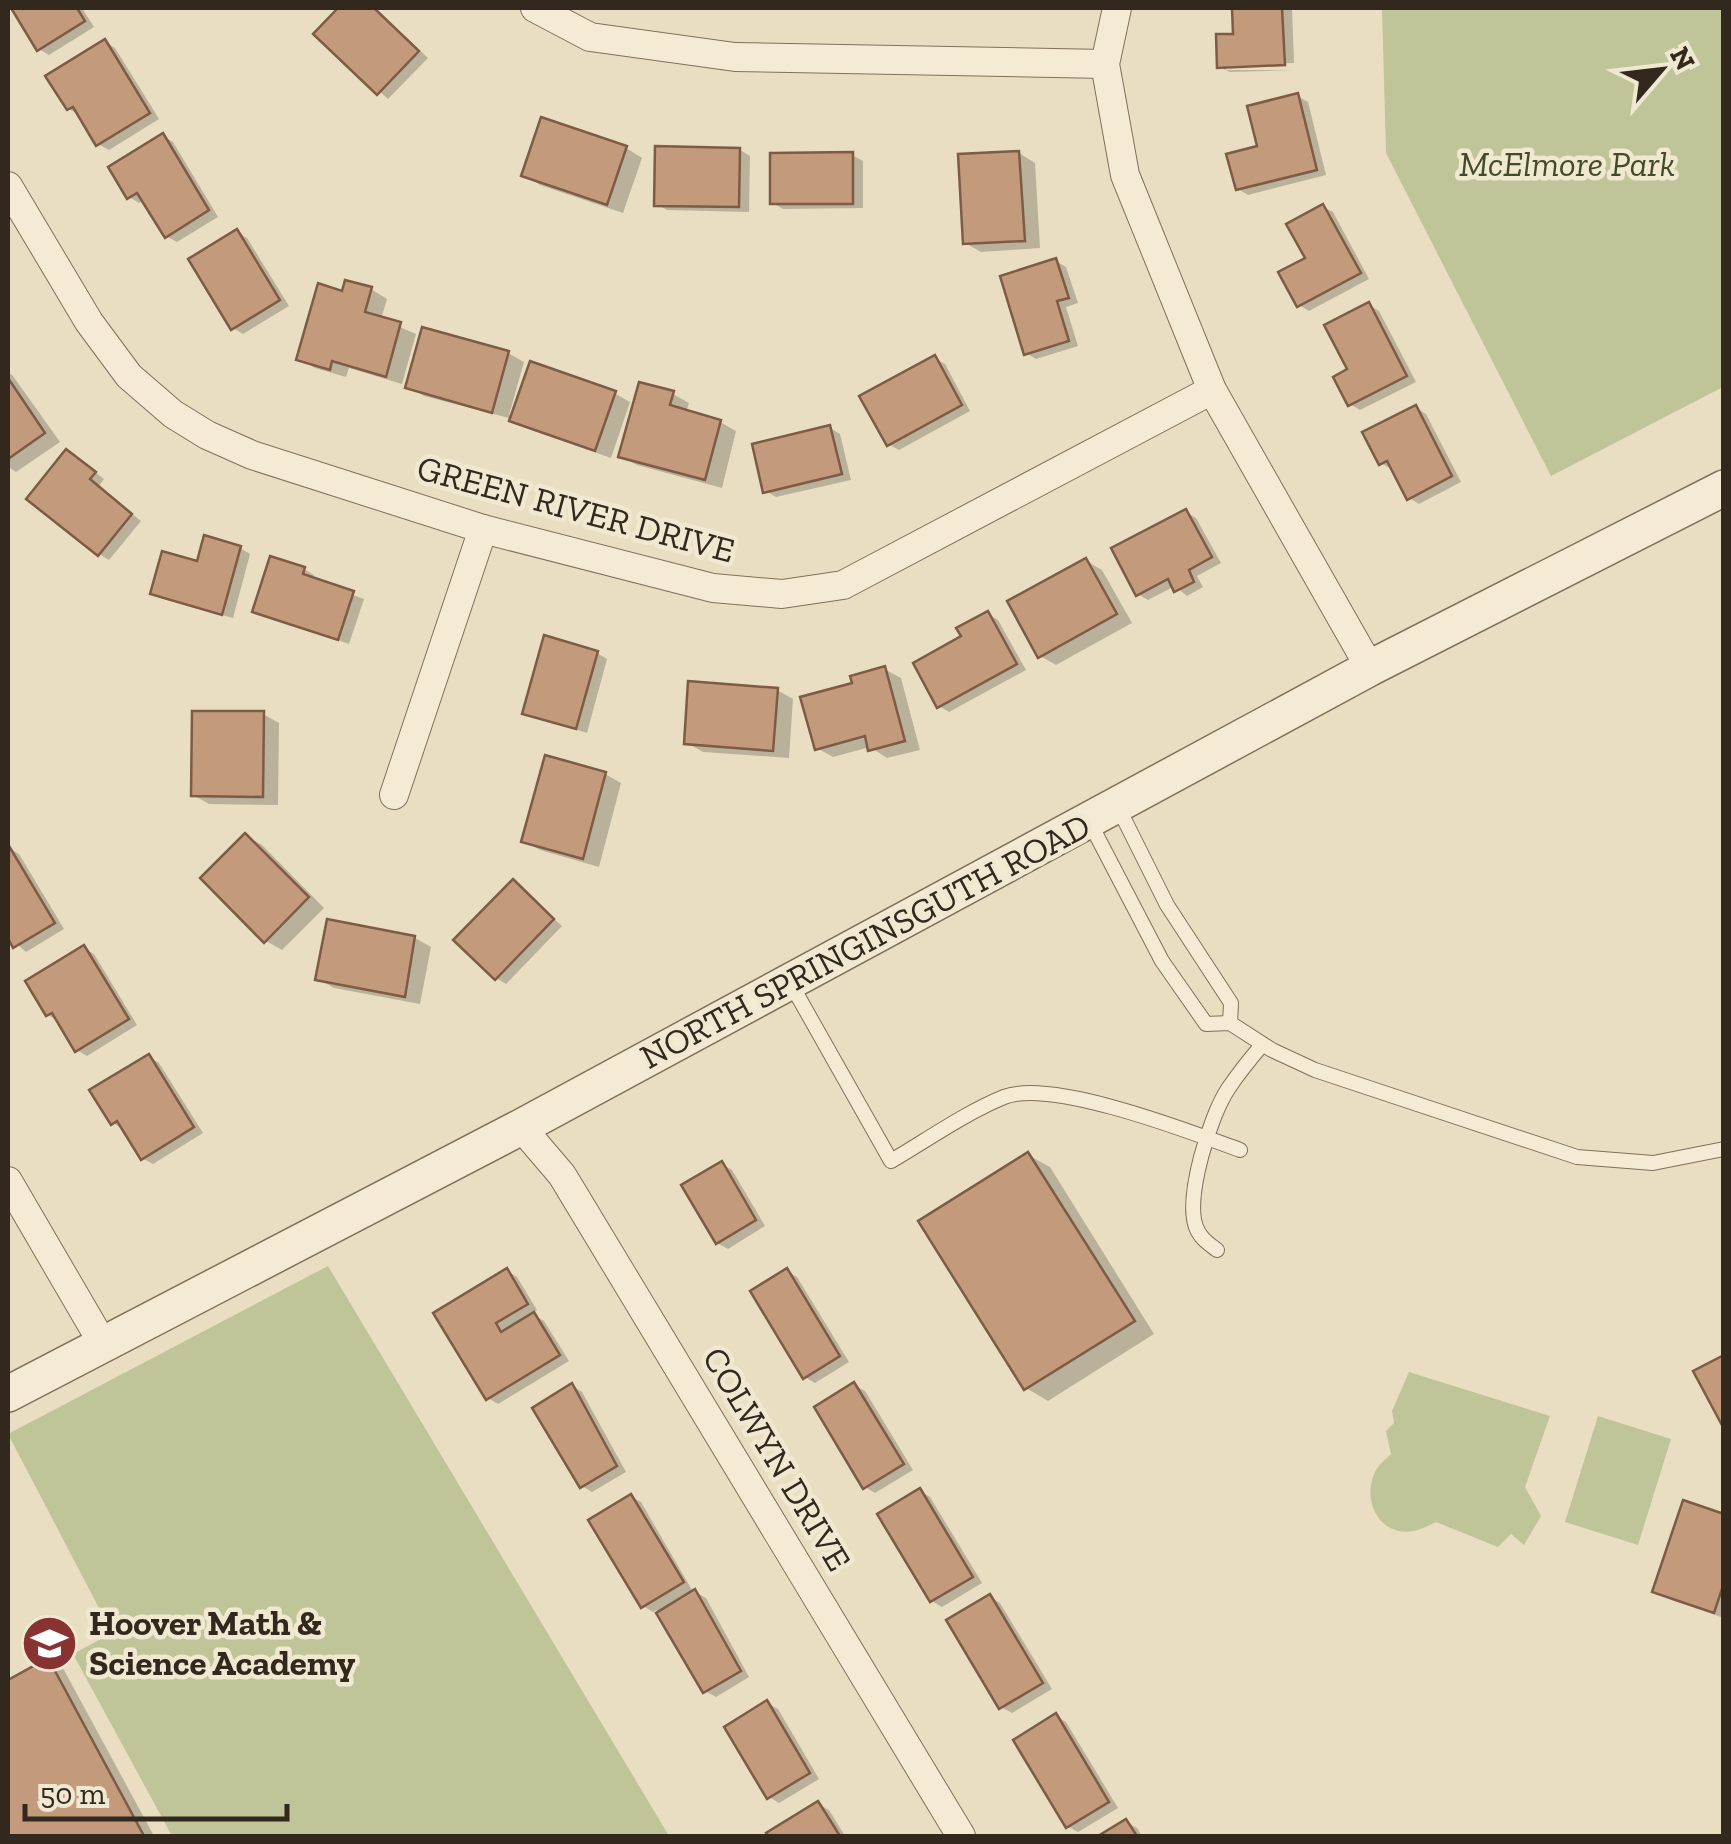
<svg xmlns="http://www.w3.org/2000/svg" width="1731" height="1844" viewBox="0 0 1731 1844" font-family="'Zilla Slab',serif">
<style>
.green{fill:#bfc598}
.shadow{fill:#0003}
.building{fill:#c39b7c;stroke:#7d5b44;stroke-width:2.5}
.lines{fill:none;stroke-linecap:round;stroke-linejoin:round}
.service-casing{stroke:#81705b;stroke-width:16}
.minor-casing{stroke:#81705b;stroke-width:30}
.tertiary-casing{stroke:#81705b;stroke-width:38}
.service{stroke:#f5ebd5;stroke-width:14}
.minor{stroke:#f5ebd5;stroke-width:28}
.tertiary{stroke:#f5ebd5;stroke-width:35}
.labels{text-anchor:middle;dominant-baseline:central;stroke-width:9;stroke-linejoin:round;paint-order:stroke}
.park-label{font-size:35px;font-style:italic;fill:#424c27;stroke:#f1e8d1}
.street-label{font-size:35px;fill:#32281e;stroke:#f1e8d1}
.poi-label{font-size:35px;font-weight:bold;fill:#32281e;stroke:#f1e8d1;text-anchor:start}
</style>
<rect width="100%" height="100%" fill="#e9dec2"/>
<g class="green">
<polygon points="1382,8 1723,8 1723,387 1551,476 1386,153"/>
<polygon points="328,1266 669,1836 172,1836 73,1654 112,1633 8,1434"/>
<path d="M1409,1372L1550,1416L1525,1487L1541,1516L1524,1545L1511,1534L1498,1547L1436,1522C1429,1525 1421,1530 1413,1531C1380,1537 1361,1501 1375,1472C1378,1465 1386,1459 1391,1454L1386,1431L1394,1423L1392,1411Z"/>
<polygon points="1598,1416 1671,1439 1638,1545 1565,1522"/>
</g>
<g class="shadow">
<polygon points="13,8 82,8 94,27 49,55 39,49"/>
<polygon points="342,8 375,8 428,58 388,99 316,34"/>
<polygon points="1235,8 1292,8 1294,63 1226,65 1226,70 1294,70 1230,72 1219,67 1236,36"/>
<polygon points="105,42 115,48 159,119 109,150 98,144 80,115 69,109"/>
<polygon points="1297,96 1308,102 1326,175 1248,195 1238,189 1260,147"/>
<polygon points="163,136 173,142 218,217 177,242 166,236 144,200 139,203 129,197"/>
<polygon points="626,148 642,158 623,213 540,185 524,175"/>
<polygon points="740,150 750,156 749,212 667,210 656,204"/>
<polygon points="1019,153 1035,163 1040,248 981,252 965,243"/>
<polygon points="852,155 863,161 863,208 783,209 773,203"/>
<polygon points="1323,207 1333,212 1369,279 1309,311 1299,305"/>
<polygon points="237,232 247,238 289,306 243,334 233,328"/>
<polygon points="1056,261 1066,267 1078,303 1066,307 1078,346 1036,359 1026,353"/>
<polygon points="371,289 387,299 381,319 416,334 402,384 349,368 346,377 315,368 299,359 344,294"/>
<polygon points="1369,305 1379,311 1416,382 1360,410 1350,404 1350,371"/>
<polygon points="508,353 524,362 509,415 614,393 630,402 611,458 528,429 509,418 424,396 408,387"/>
<polygon points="934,358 945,364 970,411 899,450 888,444"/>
<polygon points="8,372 13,376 60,442 16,472 8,467"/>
<polygon points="673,394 689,403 686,412 720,422 736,431 722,488 637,465 621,456"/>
<polygon points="1416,408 1426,414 1461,482 1419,504 1409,498 1391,469 1381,463"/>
<polygon points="830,428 840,434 851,480 776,497 766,491"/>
<polygon points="77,458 104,479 98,487 141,521 109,560 99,554"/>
<polygon points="1186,512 1196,518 1221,563 1197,576 1203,587 1187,596 1175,586 1148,600 1138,594"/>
<polygon points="240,548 250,554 233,618 163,599 153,593 198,564"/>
<polygon points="1086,561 1102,570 1132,623 1056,665 1040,656"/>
<polygon points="304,569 314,575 312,580 364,599 349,644 255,611"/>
<polygon points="988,614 998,620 1026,670 949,712 939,706 965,637"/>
<polygon points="597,653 607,659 587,733 525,713"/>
<polygon points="884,669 901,678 920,750 887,758 870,747 833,757 817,748 855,684"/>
<polygon points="777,690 793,699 789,758 703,752 687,743"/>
<polygon points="263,714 279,723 278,805 209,804 193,795"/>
<polygon points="605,774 621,783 599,867 540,850 524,841"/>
<polygon points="246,836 262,845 324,908 282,950 266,941"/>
<polygon points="9,848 19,854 64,929 26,952 8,936"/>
<polygon points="513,882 562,926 506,984 496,978"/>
<polygon points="415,938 431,947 420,1004 334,988 318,979"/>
<polygon points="84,948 94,954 137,1025 87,1056 77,1050 58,1021 48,1015"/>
<polygon points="149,1057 159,1063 203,1133 153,1164 142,1158 123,1129 113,1123"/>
<polygon points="1028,1155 1050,1167 1154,1334 1048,1401 1026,1388"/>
<polygon points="722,1164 732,1170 765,1226 728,1249 717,1243"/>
<polygon points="507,1271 517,1277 537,1310 531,1314 544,1321 569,1361 498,1404 488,1398 437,1314"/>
<polygon points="787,1271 797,1277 849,1362 815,1383 805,1377"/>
<polygon points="854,1385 865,1391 913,1470 875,1493 865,1487"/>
<polygon points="572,1386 582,1392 626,1472 592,1492 582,1486"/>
<polygon points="920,1491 930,1497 982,1583 942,1607 932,1601"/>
<polygon points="631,1497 641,1502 692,1590 706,1598 749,1677 716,1697 705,1691 657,1610 653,1612 643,1606"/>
<polygon points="1724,1516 1724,1618 1671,1600 1655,1591"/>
<polygon points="990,1597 1000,1603 1052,1689 1012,1713 1001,1707"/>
<polygon points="48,1661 64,1670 154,1836 8,1836 8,1683"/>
<polygon points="767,1703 778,1709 819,1779 779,1803 769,1797"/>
<polygon points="1056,1716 1066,1722 1118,1808 1078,1832 1067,1826"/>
<polygon points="818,1804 829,1810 845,1836 771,1836 769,1834"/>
<polygon points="1126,1822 1137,1828 1142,1836 1103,1836"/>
</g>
<g class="building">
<polygon points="11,8 77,8 85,21 37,51"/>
<polygon points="338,8 374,8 419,51 377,95 313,34"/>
<polygon points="1232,8 1282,8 1285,65 1217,68 1216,34 1233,34"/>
<polygon points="105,39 150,113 96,146 73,107 67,110 45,76"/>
<polygon points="1298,93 1317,170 1236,190 1226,154 1257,146 1247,106"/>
<polygon points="541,117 627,146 607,205 521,176"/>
<polygon points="163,133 209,210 165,238 137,193 127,199 108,167"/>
<polygon points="655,146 740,148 739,207 654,206"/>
<polygon points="1019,151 1025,241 963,244 958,154"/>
<polygon points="853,152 853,204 770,204 770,153"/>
<polygon points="1323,204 1361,273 1297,307 1278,272 1305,258 1286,224"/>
<polygon points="237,229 280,300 231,330 188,259"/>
<polygon points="1056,258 1069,298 1057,301 1069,341 1024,355 1000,276"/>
<polygon points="345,280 372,287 365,312 401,322 386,377 332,361 330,370 296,360 318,283 342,291"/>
<polygon points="1369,302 1407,376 1348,406 1333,377 1347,369 1324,325"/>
<polygon points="422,327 509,351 492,413 405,388"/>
<polygon points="935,355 962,405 887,446 859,396"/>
<polygon points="530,361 616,391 595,451 509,421"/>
<polygon points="8,378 45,433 8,459"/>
<polygon points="639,382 674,391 670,405 721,420 705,480 618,457"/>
<polygon points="1416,405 1452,476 1407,500 1387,461 1379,465 1362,432"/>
<polygon points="830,425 842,474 763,493 752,444"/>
<polygon points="66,449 96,472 90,479 132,514 98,556 26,499"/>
<polygon points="1186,509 1212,557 1189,570 1194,582 1174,592 1168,579 1136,596 1111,548"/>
<polygon points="204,535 241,546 222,615 150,594 162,551 197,561"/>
<polygon points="270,556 305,567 303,574 354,591 338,640 252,612"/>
<polygon points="1086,558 1117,614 1038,658 1007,601"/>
<polygon points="988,611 1017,664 937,708 913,663 961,636 956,628"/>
<polygon points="544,635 598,651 576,729 522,714"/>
<polygon points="885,666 905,741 868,751 865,736 815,750 800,697 852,683 850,676"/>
<polygon points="688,681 778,688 773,751 684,744"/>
<polygon points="192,711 264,711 263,797 191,796"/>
<polygon points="545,755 606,772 583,859 521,842"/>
<polygon points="245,833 309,897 264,943 200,878"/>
<polygon points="9,846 55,923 13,948 8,938"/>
<polygon points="513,879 554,919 495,980 453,940"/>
<polygon points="327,919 415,936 405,997 315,980"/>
<polygon points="84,945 129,1019 75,1052 52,1013 46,1016 25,981"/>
<polygon points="149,1054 194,1127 141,1160 117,1121 111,1125 89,1090"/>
<polygon points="1028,1152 1135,1321 1024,1390 918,1221"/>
<polygon points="722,1161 756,1220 716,1244 681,1185"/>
<polygon points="507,1268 528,1304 496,1323 501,1332 534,1312 560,1355 486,1400 433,1313"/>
<polygon points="787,1268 840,1356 803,1379 750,1291"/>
<polygon points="1724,1355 1724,1429 1693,1371"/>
<polygon points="854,1382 904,1464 863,1489 814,1407"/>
<polygon points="572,1383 617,1466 580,1488 532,1408"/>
<polygon points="920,1488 973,1577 930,1602 877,1514"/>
<polygon points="631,1494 684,1582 641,1608 588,1520"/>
<polygon points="1683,1500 1724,1514 1724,1583 1714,1613 1652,1592"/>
<polygon points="695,1589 741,1671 703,1693 656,1613"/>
<polygon points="990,1594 1043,1683 999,1709 946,1620"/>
<polygon points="48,1658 144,1836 8,1836 8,1680"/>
<polygon points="767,1700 810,1773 767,1799 724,1727"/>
<polygon points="1056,1713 1109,1802 1066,1828 1013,1740"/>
<polygon points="818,1801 840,1836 768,1836 766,1833"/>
<polygon points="1126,1819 1137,1836 1098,1836"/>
</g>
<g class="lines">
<defs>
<g id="service">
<polyline points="1117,805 1167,905 1231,1003 1230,1023"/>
<polyline points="1089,821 1162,961 1206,1024 1230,1023 1272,1050 1315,1070 1577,1157 1653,1163 1724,1149"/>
<path d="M791,984L891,1161C927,1140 965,1113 1004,1097C1051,1078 1191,1132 1240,1150"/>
<path d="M1217,1250C1208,1243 1200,1238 1196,1227C1185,1197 1210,1116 1228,1089C1238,1074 1250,1059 1262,1045"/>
</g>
<g id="minor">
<polyline points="535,8 590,37 735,57 1105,64"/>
<polyline points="1117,8 1105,64 1125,175 1212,390 1370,668"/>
<polyline points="8,186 89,322 129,376 173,414 207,435 252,455 483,529 713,588 782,594 843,585 1212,390"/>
<polyline points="394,795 483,529"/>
<polyline points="521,1127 562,1175 961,1836"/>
<polyline points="8,1181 103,1344"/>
</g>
<polyline id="tertiary" points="8,1394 521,1127 1370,668 1724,488"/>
</defs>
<use href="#service" class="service-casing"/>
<use href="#minor" class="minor-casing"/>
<use href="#tertiary" class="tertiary-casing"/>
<use href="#service" class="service"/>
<use href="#minor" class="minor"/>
<use href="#tertiary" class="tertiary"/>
</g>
<defs>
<symbol id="school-disc" viewBox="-11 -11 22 22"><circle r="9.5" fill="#893232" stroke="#f1e8d1"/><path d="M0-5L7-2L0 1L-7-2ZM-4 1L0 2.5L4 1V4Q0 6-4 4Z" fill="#fff"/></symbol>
</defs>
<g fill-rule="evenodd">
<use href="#school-disc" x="18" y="1612" width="63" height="63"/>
</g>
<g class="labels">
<g class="park-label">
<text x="1567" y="164">McElmore Park</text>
</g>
<g class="street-label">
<text transform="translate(576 509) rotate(15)">GREEN RIVER DRIVE</text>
<text transform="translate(865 941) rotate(-28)">NORTH SPRINGINSGUTH ROAD</text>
<text transform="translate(777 1459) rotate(59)">COLWYN DRIVE</text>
</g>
<g class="poi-label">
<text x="89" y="1623">Hoover Math &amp;<tspan x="89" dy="40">Science Academy</tspan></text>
</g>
</g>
<rect width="1731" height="1844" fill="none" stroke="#32281e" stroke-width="20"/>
<g transform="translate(1661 70) rotate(62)" stroke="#f1e8d1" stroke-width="8" paint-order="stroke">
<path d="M0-8L18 38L0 25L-18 38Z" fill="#32281e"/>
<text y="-15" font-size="28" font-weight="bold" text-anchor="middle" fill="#32281e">N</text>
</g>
<path d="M25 1804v15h262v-15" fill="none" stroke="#32281e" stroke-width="5"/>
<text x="40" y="1804" font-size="30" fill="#32281e" stroke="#f1e8d1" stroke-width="8" paint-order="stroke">50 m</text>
</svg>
